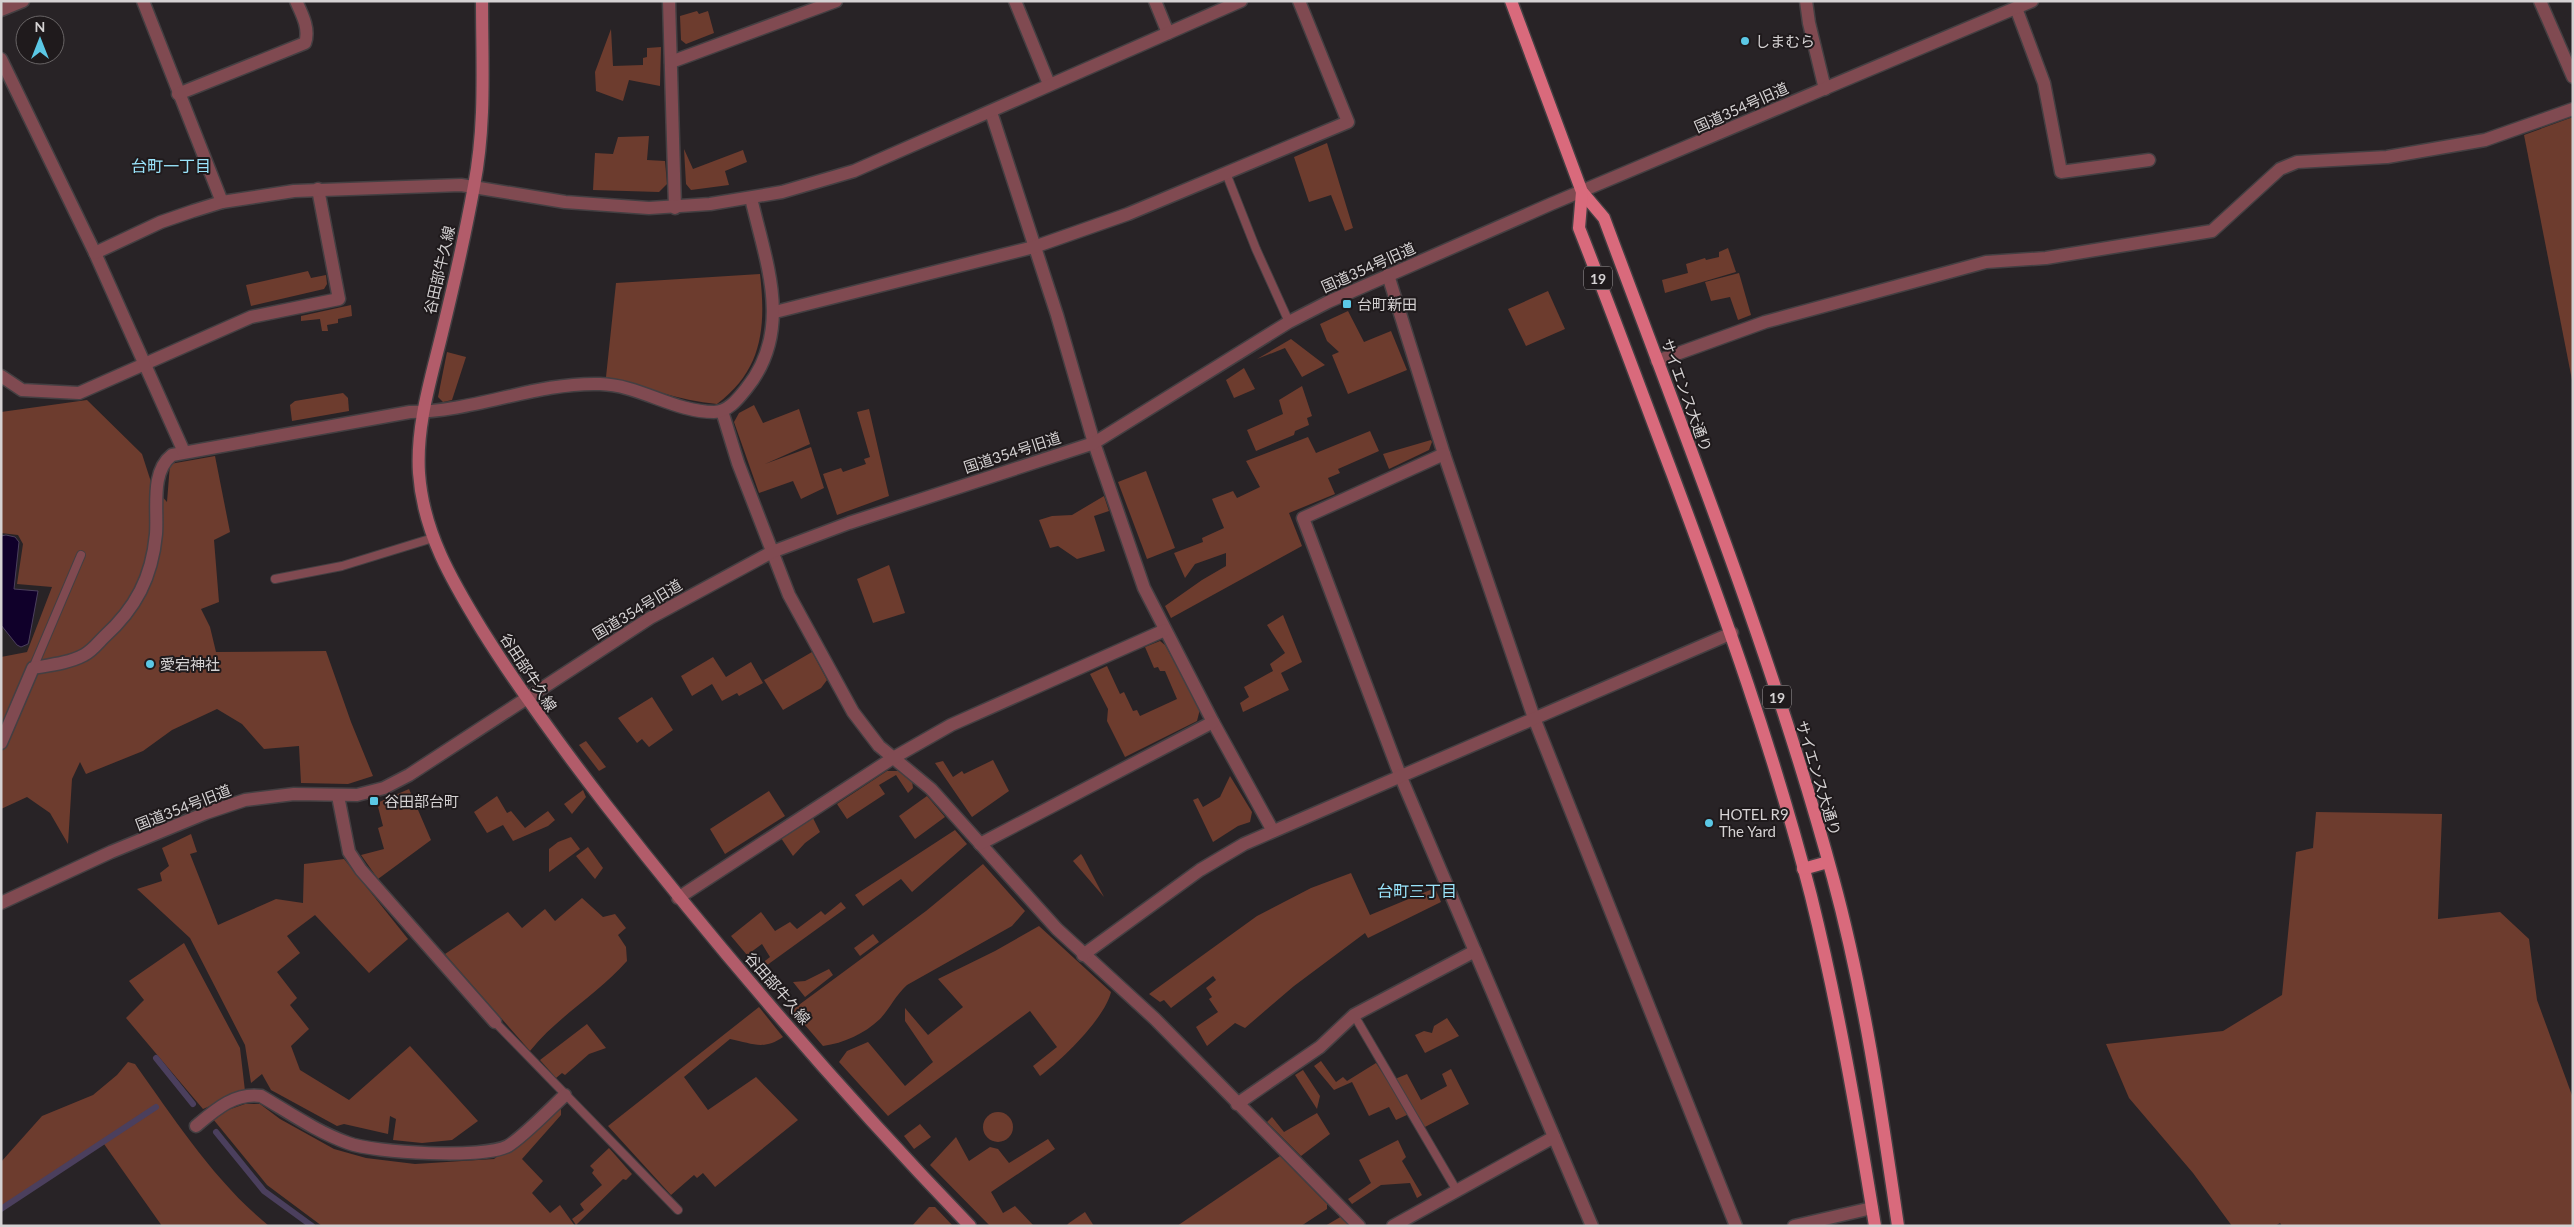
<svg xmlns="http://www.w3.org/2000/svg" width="2574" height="1227" viewBox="0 0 2574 1227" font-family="Lato,'Noto Sans JP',sans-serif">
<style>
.green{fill:#6d3c2e}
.water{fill:#10002a;stroke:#4b3f5d}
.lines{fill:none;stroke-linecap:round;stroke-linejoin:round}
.stream{stroke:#4b3f5d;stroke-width:6}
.service-casing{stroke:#443f42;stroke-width:10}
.minor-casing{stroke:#443f42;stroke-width:15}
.tertiary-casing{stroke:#443f42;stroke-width:15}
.secondary-casing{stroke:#443f42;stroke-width:15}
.primary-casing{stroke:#443f42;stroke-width:15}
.service{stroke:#804a51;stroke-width:8}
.minor{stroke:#804a51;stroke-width:12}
.tertiary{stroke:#804a51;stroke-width:12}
.secondary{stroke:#b25c6a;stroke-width:12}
.primary{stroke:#d96a7c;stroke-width:12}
.poi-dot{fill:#5bc8e6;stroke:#1f1a1c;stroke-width:2}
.labels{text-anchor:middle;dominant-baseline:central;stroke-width:4;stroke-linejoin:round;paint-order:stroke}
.shield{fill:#1f1a1c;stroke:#9e9b9c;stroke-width:1}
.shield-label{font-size:14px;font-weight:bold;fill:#d5d2d3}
.poi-label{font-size:15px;fill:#d5d2d3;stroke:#1f1a1c;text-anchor:start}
.street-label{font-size:15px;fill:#d5d2d3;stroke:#1f1a1c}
.neighbourhood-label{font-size:16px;fill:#9ae4fb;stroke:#1f1a1c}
</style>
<rect width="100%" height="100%" fill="#282326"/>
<g class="green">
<polygon points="697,11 699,14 708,11 714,33 686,44 681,40 680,16"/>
<polygon points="611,29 613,66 643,65 643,58 647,57 647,48 661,47 660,86 629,80 623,101 596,91 595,72"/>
<polygon points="2573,117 2573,385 2524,135"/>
<polygon points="649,136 647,160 665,161 667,184 659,192 593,190 595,153 613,154 618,137"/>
<polygon points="1327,143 1353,228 1345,231 1331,195 1309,202 1294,157"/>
<polygon points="684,149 693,169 743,150 747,162 725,171 729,185 691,190 686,184"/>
<polygon points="1728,248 1736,272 1665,293 1662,280 1688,273 1686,264 1705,258 1706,260 1719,257 1719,252"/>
<polygon points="308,271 311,278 326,275 327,284 324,289 251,306 246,285"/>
<polygon points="1739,273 1751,315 1738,320 1730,297 1711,301 1705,282"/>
<path d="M760,274C766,326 763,370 717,404C679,401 643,386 606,377L616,283Z"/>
<polygon points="1548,291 1565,329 1526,346 1508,309"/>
<polygon points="351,305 352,316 338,319 338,323 327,325 328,331 322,331 320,319 301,321 301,316"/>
<polygon points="1348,311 1364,342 1391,331 1407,370 1348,394 1332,355 1339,352 1327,341 1320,324"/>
<polygon points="1291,339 1325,365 1302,377 1285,348 1257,359"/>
<polygon points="447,352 466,357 452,400 443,402 438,397"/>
<polygon points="1244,368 1255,389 1234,398 1226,380"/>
<polygon points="1302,386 1312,416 1307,418 1309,425 1295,431 1294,435 1256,451 1247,430 1283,414 1279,400"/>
<polygon points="343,393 348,398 349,411 292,421 290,405 295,401"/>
<polygon points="87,400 142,454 152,485 167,502 170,464 215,456 230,532 214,540 219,602 201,609 210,627 216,652 326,651 351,722 373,776 348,784 301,783 299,746 264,749 242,724 217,709 172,730 143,751 86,774 80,762 72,779 68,844 50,813 27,797 1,809 1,657 27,652 52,587 17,584 23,544 18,535 1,533 1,412"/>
<polygon points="754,405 763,423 799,409 810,444 765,464 811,447 824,488 801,499 793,481 759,493 734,422 739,413"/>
<polygon points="869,409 889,496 837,515 823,474 841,468 843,472 866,464 864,459 870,457 857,412"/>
<polygon points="1370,431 1379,451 1338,469 1340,473 1328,478 1335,494 1289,513 1302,546 1171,618 1165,606 1202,580 1226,566 1226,553 1195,564 1185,578 1174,553 1203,542 1202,538 1224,528 1212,499 1233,491 1237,498 1260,487 1246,461 1308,437 1316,453"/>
<polygon points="1431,440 1432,442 1429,450 1389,469 1383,454"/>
<polygon points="1146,471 1175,548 1147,559 1118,482"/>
<polygon points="1104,496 1109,511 1094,516 1105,551 1077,559 1058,546 1050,548 1039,520 1052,516 1072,515"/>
<polygon points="889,565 905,613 873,623 857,579"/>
<polygon points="1283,615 1302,662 1281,673 1289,690 1243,712 1240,703 1249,697 1244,687 1273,671 1270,664 1285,653 1267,625"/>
<polygon points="1160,641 1165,645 1200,709 1197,721 1125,757 1107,721 1108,709 1090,674 1107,666 1120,694 1124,692 1133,711 1137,710 1140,716 1177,699 1165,671 1160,671 1158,667 1154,668 1145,647"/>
<polygon points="812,652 827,680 821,688 783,710 764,680"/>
<polygon points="713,657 726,677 751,662 763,683 739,696 737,693 722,701 712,684 692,696 681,676"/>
<polygon points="652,697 673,730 649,747 642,739 637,743 618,718"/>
<polygon points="586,741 606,767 599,771 579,745"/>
<polygon points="993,760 1009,791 972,817 935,763 943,761 953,777 962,771 964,774"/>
<polygon points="887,771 901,771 912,781 913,788 908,793 896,775 879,785 885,794 847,819 837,804"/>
<polygon points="1230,776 1252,812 1250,822 1238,826 1213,842 1193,800 1198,798 1203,807 1220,797"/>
<polygon points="409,789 431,840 378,879 361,855 384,849 378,828 383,826 377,803"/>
<polygon points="583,790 586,797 572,814 564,804"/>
<polygon points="769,791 785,816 725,854 710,829"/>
<polygon points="497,796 507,813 511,811 525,828 548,811 555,820 548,826 513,841 503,825 487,833 474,812"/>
<polygon points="927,796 945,817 915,839 899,816"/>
<polygon points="2316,812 2442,814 2438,919 2500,912 2529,939 2537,1000 2573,1098 2573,1226 2282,1226 2280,1223 2275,1226 2232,1226 2193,1173 2129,1098 2106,1044 2223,1031 2282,995 2296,852 2313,848"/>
<polygon points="813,818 820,832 805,843 793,856 781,838"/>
<polygon points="955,830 967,844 912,892 901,879 863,906 855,895"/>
<polygon points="191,834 197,852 190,854 218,925 276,899 303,903 304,864 344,859 408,939 369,973 315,915 287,936 300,953 277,972 297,998 290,1005 309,1029 291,1046 300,1070 349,1100 410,1046 478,1121 452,1140 422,1143 393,1140 396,1119 390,1116 388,1134 344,1124 337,1126 271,1090 262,1074 251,1083 245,1045 190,938 137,889 162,881 160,873 169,866 162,848"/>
<polygon points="571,837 580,849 549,872 549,849 558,842"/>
<polygon points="588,847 603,868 595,879 576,856"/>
<polygon points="1081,854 1083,857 1104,897 1073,861"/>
<path d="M983,864L1025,911L1012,926L907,985C896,995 890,1008 880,1019C864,1034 844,1043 823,1046L792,1010L926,911Z"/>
<polygon points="1351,873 1370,915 1435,888 1441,902 1368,938 1365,933 1294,986 1245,1028 1235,1023 1207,1046 1196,1027 1218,1012 1209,999 1212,997 1206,988 1216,980 1213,976 1171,1008 1164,1000 1160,1002 1149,994 1257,916 1311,888"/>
<path d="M582,898L603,917L615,914L626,928L618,935L626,947L627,961C598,994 558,1016 530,1051L445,954L508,912L522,928L545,909L555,921Z"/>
<polygon points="841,902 846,908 759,971 757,967 770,957 762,944 747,955 731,936 761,912 775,931 790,922 797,929 821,911 825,915"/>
<path d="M1039,926L1111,992C1105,1018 1062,1060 1040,1076L1033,1066L1057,1047L1030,1011L888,1116L839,1062L847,1051L868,1042L905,1086L933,1062L905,1021V1008L928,1035L963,1007L938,979L995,951Z"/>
<polygon points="873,934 879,942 860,956 854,948"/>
<polygon points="184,943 240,1048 245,1091 203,1109 126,1018 144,1000 129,981"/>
<polygon points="829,969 833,975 805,997 793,982 805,981"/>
<path d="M759,1007L783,1037C763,1051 752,1043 730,1039L684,1077L708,1110L756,1077L798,1120L715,1187L703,1173L697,1178L694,1175L671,1195L608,1126Z"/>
<polygon points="1447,1018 1459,1036 1425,1053 1415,1035 1424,1031 1432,1033 1434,1026"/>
<polygon points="587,1024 606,1048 589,1054 565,1075 562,1073 556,1078 540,1060"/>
<polygon points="1321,1061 1336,1082 1343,1077 1347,1081 1376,1063 1409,1114 1396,1120 1389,1107 1369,1116 1352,1082 1334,1090 1314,1066"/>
<path d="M128,1062L135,1064C175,1120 215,1182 269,1226H162L104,1144L1,1209V1162L42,1116L93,1095L117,1075Z"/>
<polygon points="1451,1069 1469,1104 1423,1128 1395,1079 1407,1074 1421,1100 1447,1086 1442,1074"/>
<polygon points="1303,1070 1320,1096 1317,1109 1295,1075"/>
<polygon points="245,1104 260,1104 280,1119 334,1149 366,1158 415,1164 494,1159 561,1106 561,1115 522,1159 543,1181 532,1193 550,1213 560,1205 575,1226 322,1226 267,1185 213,1119 222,1112"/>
<circle cx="998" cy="1127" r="15"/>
<polygon points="1317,1113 1330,1134 1301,1156 1267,1122 1272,1117 1284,1132"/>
<polygon points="920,1124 931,1137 914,1149 904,1136"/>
<polygon points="956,1137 969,1161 990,1147 998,1149 1009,1163 1048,1139 1055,1149 991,1192 1003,1213 1015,1206 1034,1226 990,1226 930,1165"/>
<polygon points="1398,1140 1406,1157 1402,1161 1422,1195 1417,1198 1410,1183 1381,1185 1352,1204 1348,1199 1371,1183 1359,1160"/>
<polygon points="609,1148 632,1174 626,1180 623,1179 576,1225 572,1219 584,1210 580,1204 602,1185 592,1173 594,1170 590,1166"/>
<polygon points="1280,1156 1327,1204 1327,1209 1301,1226 1177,1226"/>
<polygon points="929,1207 935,1207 953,1226 912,1226"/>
<polygon points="1085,1212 1094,1226 1066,1226 1069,1223"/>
<polygon points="1342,1216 1350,1226 1325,1226"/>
</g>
<polygon class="water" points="6,535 15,537 19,542 14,589 38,591 29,640 28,644 21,647 17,645 1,625 1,536"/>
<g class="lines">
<g class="stream">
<polyline points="156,1058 193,1104"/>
<polyline points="216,1132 264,1191 312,1226"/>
<polyline points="1,1209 156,1107"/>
</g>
<defs>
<g id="service">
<polyline points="1226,173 1256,249 1289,322"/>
<polyline points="275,579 342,566 433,538"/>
<polyline points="33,668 81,555"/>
<polyline points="1354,1015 1457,1191"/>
<polyline points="495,1022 678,1210"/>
</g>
<g id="minor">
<polyline points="143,1 222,202"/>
<polyline points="669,1 675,208"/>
<polyline points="1155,1 1168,33"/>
<polyline points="1806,1 1809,23 1825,89"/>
<polyline points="2540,1 2573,77"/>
<polyline points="2016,8 2044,83 2061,172 2149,160"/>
<polyline points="1,10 23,1"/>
<polyline points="671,62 836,1"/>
<path d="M178,94L305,43C310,29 302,14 296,1"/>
<polyline points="991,112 1057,315 1094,443 1144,588 1213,722 1273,831"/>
<polyline points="1388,275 1444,454 1534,718 1736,1226"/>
<polyline points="775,312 1034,247 1128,214 1348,122 1299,1"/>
<polyline points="1657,361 1765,322 1986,262 2046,258 2212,231 2280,169 2297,162 2387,157 2485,140 2573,109"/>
<polyline points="1,376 22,390 79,393 251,317 339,299 318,189"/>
<polyline points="722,411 738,463 789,595 853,712 879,746 931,789 1057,929 1155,1019 1359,1226"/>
<path d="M1,743L33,668C50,665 69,663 84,655C92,651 98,643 104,637C136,608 152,577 156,534C158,509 150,472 172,455L410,412C474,412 536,382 600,384C640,385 674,412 714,412C728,412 738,399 746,389C794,330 766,263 751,198"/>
<polyline points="1400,775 1303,518 1444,454"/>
<polyline points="338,796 349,852 361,870 495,1022"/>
<polyline points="980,844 1213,722"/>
<polyline points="678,898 893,758 951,725 1165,630"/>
<polyline points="1237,1104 1320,1047 1354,1015 1475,951"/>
<path d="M196,1126C215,1110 235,1092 261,1096C290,1113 317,1132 348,1143C375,1153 483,1159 508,1146C523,1137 551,1108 565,1095"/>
<polyline points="1393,1226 1554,1137"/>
<polyline points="1794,1226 1872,1208"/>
</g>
<g id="tertiary">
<polyline points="1015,1 1049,84"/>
<polyline points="1,59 95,253 184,452"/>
<polyline points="95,253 161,222 193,211 222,202 294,191 461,185 565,202 649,208 710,204 782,192 854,171 1241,1"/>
<polyline points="1400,775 1592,1226"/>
<polyline points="1,903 111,852 206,813 245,800 294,794 357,795 384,788 409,775 650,618 772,552 849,523 1094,443 1289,322 1328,302 1551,204 2032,1"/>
<polyline points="1083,955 1200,870 1244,844 1732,633"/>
</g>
<path id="secondary" d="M482,1C482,64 486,124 474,186C465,235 454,284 442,333C431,379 416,425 419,473C423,532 452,581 482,630C520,691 562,748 606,805C720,951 841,1092 970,1226"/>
<g id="primary">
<path d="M1511,1L1582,192L1604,218C1685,436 1772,653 1833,878C1864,992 1881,1109 1898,1226"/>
<path d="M1582,192L1579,228C1611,309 1641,391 1672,473C1724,612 1774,752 1811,896C1838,1005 1857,1115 1875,1226"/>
<polyline points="1803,869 1828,862"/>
</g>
</defs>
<use href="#service" class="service-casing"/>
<use href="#minor" class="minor-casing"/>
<use href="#tertiary" class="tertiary-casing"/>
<use href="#secondary" class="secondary-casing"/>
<use href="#primary" class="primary-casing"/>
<use href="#service" class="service"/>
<use href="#minor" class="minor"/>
<use href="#tertiary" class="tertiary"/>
<use href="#secondary" class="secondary"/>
<use href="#primary" class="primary"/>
</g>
<g class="poi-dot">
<circle cx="1745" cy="41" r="5"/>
<rect x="1342" y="299" width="10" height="10" rx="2.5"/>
<circle cx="150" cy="664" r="5"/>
<rect x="369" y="796" width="10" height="10" rx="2.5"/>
<circle cx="1709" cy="823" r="5"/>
</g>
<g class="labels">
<g class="shield">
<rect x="1584" y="266.5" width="28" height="23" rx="4"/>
<rect x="1763" y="685.5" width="28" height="23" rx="4"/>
</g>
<g class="shield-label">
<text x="1598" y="278">19</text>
<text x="1777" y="697">19</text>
</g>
<g class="poi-label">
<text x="1755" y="41">しまむら</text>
<text x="1357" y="304">台町新田</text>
<text x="160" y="664">愛宕神社</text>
<text x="384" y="801">谷田部台町</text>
<text x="1719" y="814">HOTEL R9<tspan x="1719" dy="17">The Yard</tspan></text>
</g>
<g class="street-label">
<text transform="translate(1741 107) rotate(-24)">国道354号旧道</text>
<text transform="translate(1368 267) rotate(-24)">国道354号旧道</text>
<text transform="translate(439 270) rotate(-77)">谷田部牛久線</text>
<text transform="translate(1687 395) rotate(70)">サイエンス大通り</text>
<text transform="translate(1012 452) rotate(-18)">国道354号旧道</text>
<text transform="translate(637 609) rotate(-31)">国道354号旧道</text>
<text transform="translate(529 672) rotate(57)">谷田部牛久線</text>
<text transform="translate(1819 778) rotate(73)">サイエンス大通り</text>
<text transform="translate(183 807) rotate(-21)">国道354号旧道</text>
<text transform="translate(778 988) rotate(49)">谷田部牛久線</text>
</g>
<g class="neighbourhood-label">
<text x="171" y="165">台町一丁目</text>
<text x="1417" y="890">台町三丁目</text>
</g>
</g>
<rect width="2574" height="1227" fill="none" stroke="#d5d2d3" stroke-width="5"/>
<g transform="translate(40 40)"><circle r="24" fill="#1f1a1c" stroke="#686465"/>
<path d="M0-4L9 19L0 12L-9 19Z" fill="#5bc8e6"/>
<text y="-8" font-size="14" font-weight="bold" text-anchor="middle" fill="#d5d2d3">N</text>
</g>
</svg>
